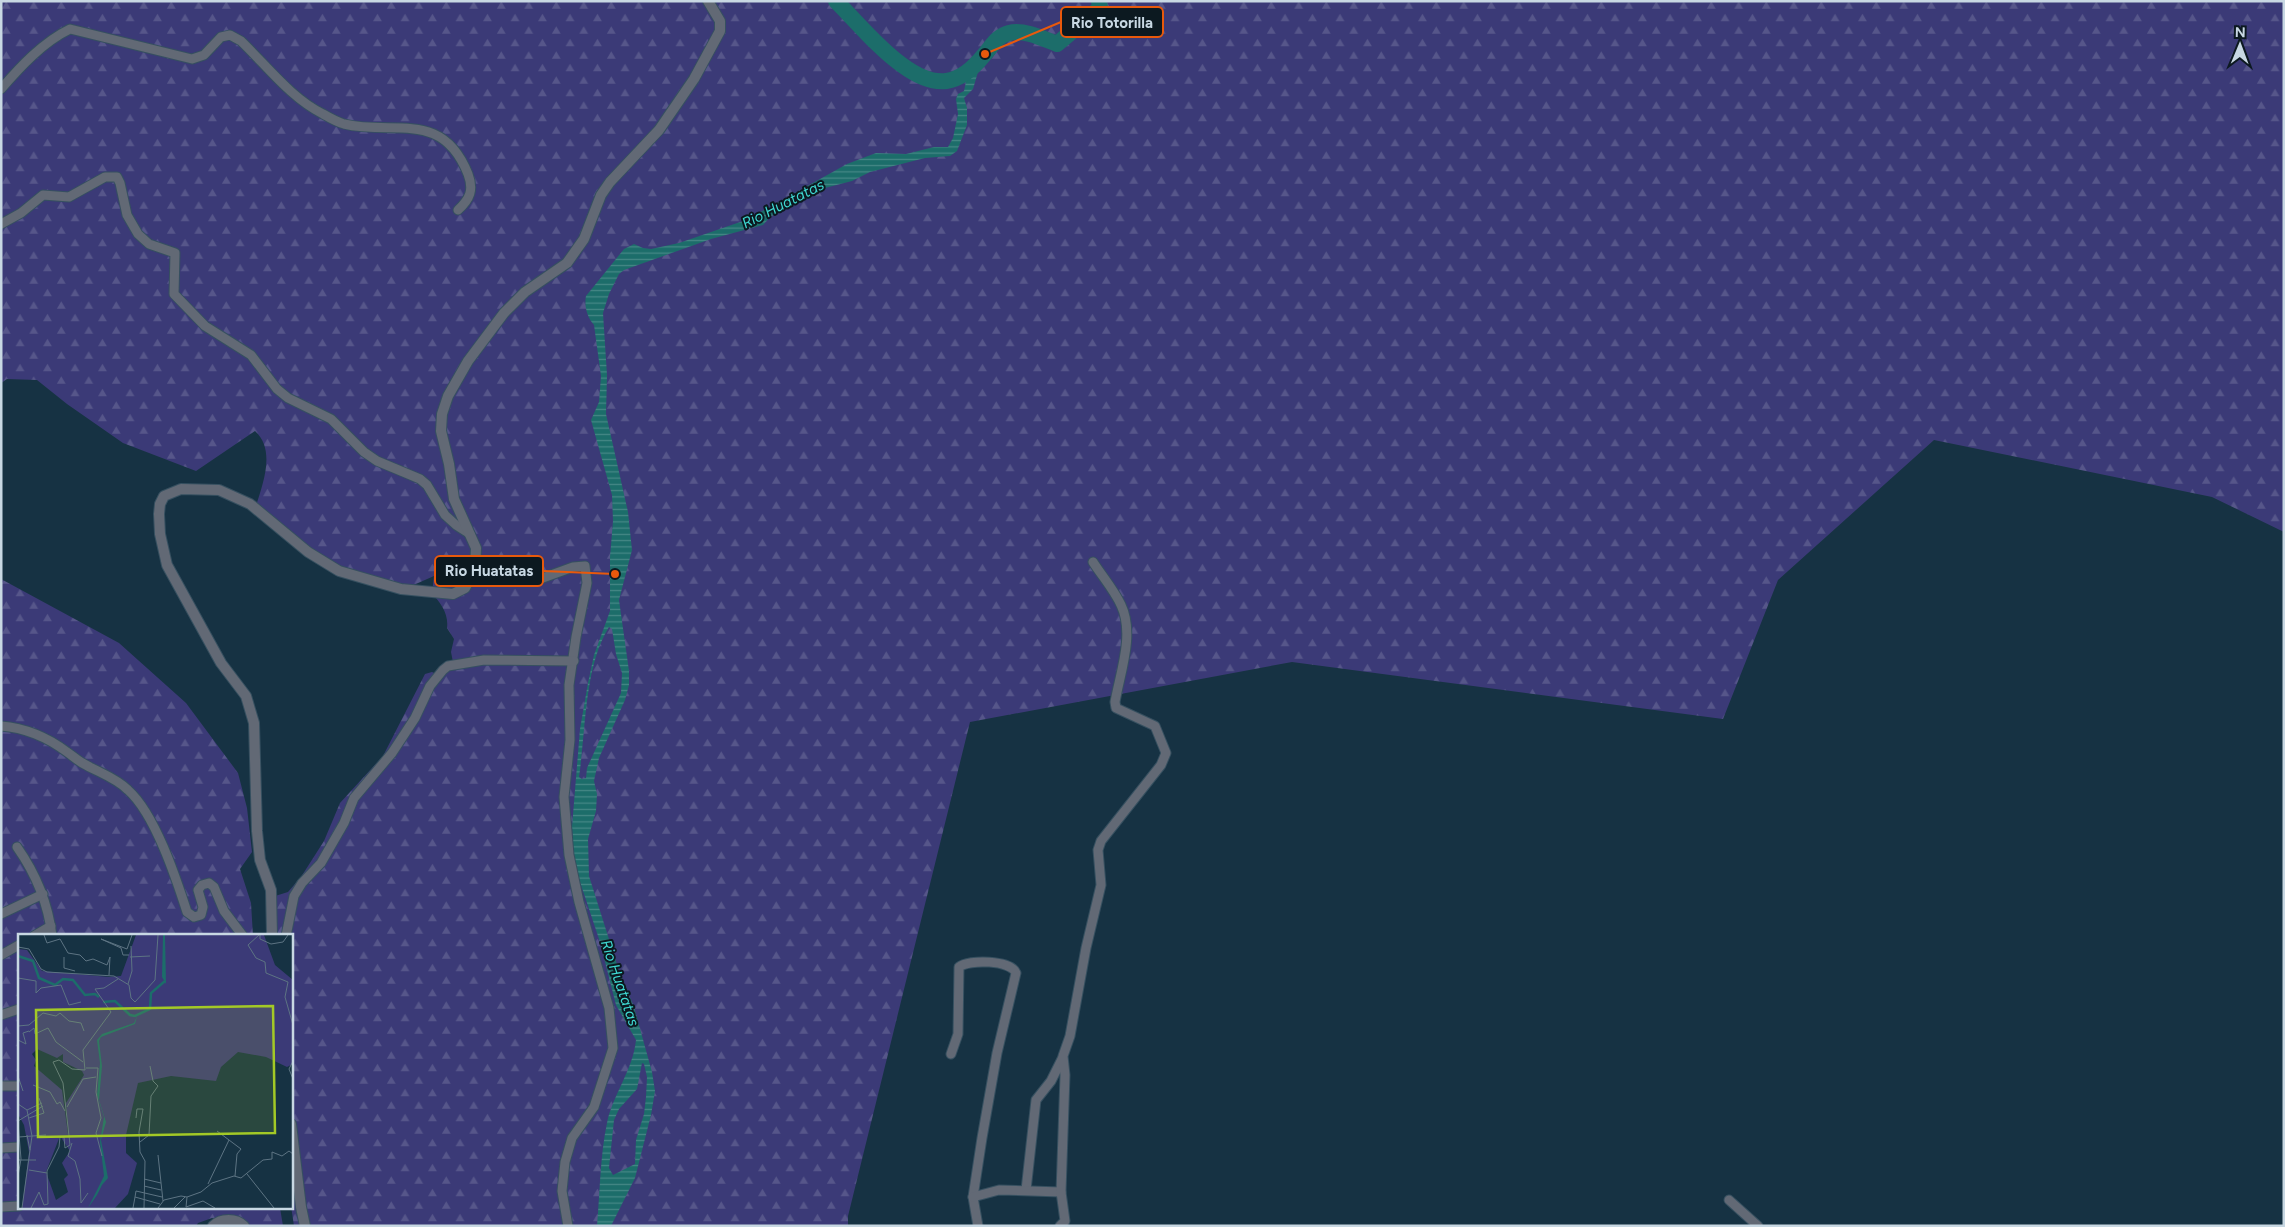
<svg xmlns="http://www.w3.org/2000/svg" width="2285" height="1227" viewBox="0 0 2285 1227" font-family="Figtree,sans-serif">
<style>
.forest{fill:url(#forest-firs)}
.water{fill:url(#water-rules);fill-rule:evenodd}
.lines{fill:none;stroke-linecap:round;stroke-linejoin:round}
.river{stroke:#1c6d6a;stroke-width:16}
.minor-casing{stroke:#365060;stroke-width:11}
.tertiary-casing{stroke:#365060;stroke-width:12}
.minor{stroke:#626975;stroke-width:9}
.tertiary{stroke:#626975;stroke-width:10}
.labels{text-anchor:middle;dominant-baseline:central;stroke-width:4;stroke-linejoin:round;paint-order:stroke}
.water-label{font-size:15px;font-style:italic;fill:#3fd9d2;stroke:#0c1920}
.inset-river{fill:none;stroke:#1c6d6a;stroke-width:2.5}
.inset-road{fill:none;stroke:#5d7483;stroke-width:1}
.view{fill:#a3c926;fill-opacity:0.15;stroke:#a3c926;stroke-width:2.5}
.inset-edge{fill:none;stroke:#c8d8e3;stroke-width:2.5}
.leader{fill:none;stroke:#e8590c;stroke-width:2}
.callout-dot{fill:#e8590c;stroke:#0c1920;stroke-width:2}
.callout{fill:#0c1920;stroke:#e8590c;stroke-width:2}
.callout-label{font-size:15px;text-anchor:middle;font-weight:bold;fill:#c8d8e3}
</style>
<defs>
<pattern id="forest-firs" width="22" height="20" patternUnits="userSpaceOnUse" patternTransform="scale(1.25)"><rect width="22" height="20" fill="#3b3a77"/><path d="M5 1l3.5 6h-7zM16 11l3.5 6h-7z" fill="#56568a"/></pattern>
<pattern id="water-rules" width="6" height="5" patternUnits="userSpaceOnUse" patternTransform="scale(1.25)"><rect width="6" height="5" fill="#1c6d6a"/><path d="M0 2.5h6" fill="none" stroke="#468886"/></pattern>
</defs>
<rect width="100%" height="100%" fill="#163243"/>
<g class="forest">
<path d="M1,1H2284V532L2212,497L1934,440L1778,580L1723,719L1292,662L970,722L848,1216V1226H294L291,1206V936H275L272,897L288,892L301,877L324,841L340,803L383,756L425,674L432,672L443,677L453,662L451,652L454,639L447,628C449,613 440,603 432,593L434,576L409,587L347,577L256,506C263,483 276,450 255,431L196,471L123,443L67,404L37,380L7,379L1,383Z"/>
<polygon points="1,579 119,643 186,703 238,773 247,808 252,852 240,869 251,903 253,936 19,936 19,1208 280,1208 283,1226 226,1226 223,1221 212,1218 198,1223 196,1226 1,1226"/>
</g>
<path class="water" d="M978,72L973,89L964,98L967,108V125L957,151L950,156L925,158L870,172L852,181L825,188L804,197L770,217L763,225L711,239L624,270L619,274L609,294L603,313L607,375L606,414L628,512L632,550L619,600L629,671V685L625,700L599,758L594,781L597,794L596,811L588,839L589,876L620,974L634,1007L652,1072L655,1091L651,1115L635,1178L611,1226H597C600,1192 600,1156 607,1123C613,1094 633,1070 636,1040L616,1005L600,942L574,864L572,827L580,729L588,683L594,655L610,611V557L613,521L612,495L591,420L599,402L601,376L594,325C587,317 584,306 586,296L624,249L634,244L643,248L651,249L679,243L746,220L847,164L876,153L906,154L934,147H948L953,138L958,114L956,99L958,94L964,91L967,77ZM609,627L612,629L616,654L622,673L621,693L587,768L586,778L582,779L579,777C586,731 584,667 609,627ZM642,1063L644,1064L647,1077L646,1097L644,1114L636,1140L635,1164L613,1175L609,1168L614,1120L619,1109L637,1089Z"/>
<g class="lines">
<path class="river" d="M836,1C857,22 878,48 902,65C936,90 959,86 984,55C992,46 997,36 1009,33C1024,29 1044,39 1057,44L1100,8L1099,1"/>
<defs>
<g id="minor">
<path d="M1,89C20,67 43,42 70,29L192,59L204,55L221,37L230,35L241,41C267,66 291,98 323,114C330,118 337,122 344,124C395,136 442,109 468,174C474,190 470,199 458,210"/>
<polyline points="1,224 21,213 43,195 69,197 105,177 117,177 120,183 127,215 138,234 149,244 175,253 174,294 205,326 251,355 277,389 288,398 331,419 364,452 377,461 420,479 427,485 445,515 456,525 470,534"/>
<polyline points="475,569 540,579 573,567 585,566 587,583 576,637 569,685 570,740 564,797 569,855 579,902 609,1008 613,1048 594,1107 572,1138 565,1162 562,1191 568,1226"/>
<path d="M1,726C26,728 47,737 67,752C73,756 79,762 86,765C100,773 116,778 128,790C155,814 176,878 187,912L194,917L201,915L203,907L198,890L202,885L209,883L214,887L224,911L243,936"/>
<path d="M17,847C36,874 48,903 52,936"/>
<polyline points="1,914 43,894"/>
<polyline points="34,936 51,926"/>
<polyline points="286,936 294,896 302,883 321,863 344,823 354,798 392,753 415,718 430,686 443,670 448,666 484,660 574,661"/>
<polyline points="1,955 19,945"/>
<polyline points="1,1015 19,1009"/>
<path d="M951,1054L958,1034L959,967C969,959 1011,960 1016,973L997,1053L982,1138L973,1197L978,1226"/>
<polyline points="1,1086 19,1086"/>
<polyline points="1,1148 19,1147"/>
<polyline points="1026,1190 1036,1100 1051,1081 1062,1059"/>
<polyline points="973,1197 999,1190 1061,1192"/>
<polyline points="1729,1200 1758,1226"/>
<polyline points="1,1207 19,1206"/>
<path d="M1060,1226L1065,1221L1061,1192L1065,1075L1063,1056L1070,1036L1086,948L1101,885L1098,850L1101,841L1161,765L1166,753L1155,726L1116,708L1115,702C1120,673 1135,634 1121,605C1114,590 1102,576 1093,562"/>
</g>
<g id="tertiary">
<polyline points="272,936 271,890 260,860 257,831 254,723 246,696 221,663 167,565 160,534 159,514 160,504 164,496 181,489 219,490 250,504 308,552 339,571 401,589 453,594 465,588 475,569 476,548 454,499 449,464 441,431 442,414 448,396 468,361 504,313 525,292 567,263 584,239 601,195 610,182 659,130 694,79 720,31 720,21 708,1"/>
<polyline points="291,1124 301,1207 305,1226"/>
<path d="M213,1226C221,1218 236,1218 244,1226"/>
</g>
</defs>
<use href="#minor" class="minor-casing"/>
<use href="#tertiary" class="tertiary-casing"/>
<use href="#minor" class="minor"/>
<use href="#tertiary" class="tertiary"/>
</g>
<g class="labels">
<g class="water-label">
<text transform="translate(783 204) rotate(-27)">Rio Huatatas</text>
<text transform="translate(620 983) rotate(71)">Rio Huatatas</text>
</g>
</g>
<g transform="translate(18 934)">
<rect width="275" height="275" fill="#163243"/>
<path d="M118,1H246L257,31L275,46V130L269,133L248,123L220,118L203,133L198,147L153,142L120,149L108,201V219L119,229L110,260L97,274H4L11,218L6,191L0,180V15L9,16L24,37L91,43L103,42ZM19,115L39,124L45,120V128L64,137L66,141L48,169L51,207L44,156L16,132L18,126L14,120ZM42,202L52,217L44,229L50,241L46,245L50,258L38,266L28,238Z" fill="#3b3a77" fill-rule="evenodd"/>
<path d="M145,1H147L148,50L144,43ZM119,82L117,90L83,103L81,107L84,132L81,166L88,188L83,206L90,244L84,251L79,261L70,274L86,242L82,208L86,183L79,161L82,129L79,106L84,100L116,89Z" fill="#1c6d6a"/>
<path class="inset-river" d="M0,22L15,27L21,44L37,51L45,45L55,46L67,61L77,60L81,63M85,68L97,67L112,81L117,82L132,75L133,59L147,47"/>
<path class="inset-road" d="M26,1L29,9L42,5L50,19L62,21L68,27L75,25L89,31L92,23L91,41M241,1L230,11L238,24L247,28L248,39L270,48L267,63L275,91M242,1V5L253,10L265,8L270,1M0,13L11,15L23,35L29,38L96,42L111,51L113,64L117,68L137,46L140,1M111,21H105L103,14L83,5L109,15L114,1M46,23V34L57,37M112,23L132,22M0,44L18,47V59L23,54L43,51L51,71L63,68M110,50L114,37L113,12M0,92L11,91L25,79L38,82L42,79L51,87L63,89L66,97M11,98L16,94L17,100L30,94L38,108L65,128M0,106L8,110L5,99L11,97M275,127L271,135L275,145M68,134H80L78,158L83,184L78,199L84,222M0,142L5,157M15,151L32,158L39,170L42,168L47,177M0,170L9,176L14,202L4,274M49,173L65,145L78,143M9,176L24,169M11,184L26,179L21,164M118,184L119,175H125L121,198L122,218L127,227L126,274M0,187L25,172M0,188L3,225L0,242M9,201L12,216M1,203L28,201M211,206L223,215L219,220L217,242M122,208L131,201L133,162L140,152L135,147L132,132M54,209L50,222L57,227L62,245L63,269L70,259M140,221L145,267M0,226H18M11,236L29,239M229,240L256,274M126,245L143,249M190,250L211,206L199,197M126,252L143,256M117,263L118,257L144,263M169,263L183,258L194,249L216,242L223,244L245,226L254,225V218L264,222L271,217L275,220M13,274L21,258L26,271L30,270L29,237L41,213L42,203H46L47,214L52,211L45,149L35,128L41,126L54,135L67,136L65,116L93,78L77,55L86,54L100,45M115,274L117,263L142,270M140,274L146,266L163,262L169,263L168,273L185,267L197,274M156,274L167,263"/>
<path class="view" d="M255,72L257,199L20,203L18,76Z"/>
<rect width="275" height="275" class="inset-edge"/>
</g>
<path class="leader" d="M985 54L1061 22M615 574L543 571"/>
<g class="callout-dot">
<circle cx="985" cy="54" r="5"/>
<circle cx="615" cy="574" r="5"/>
</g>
<g class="callout">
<rect x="1061" y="7" width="102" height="30" rx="5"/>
<rect x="435" y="556" width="108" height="30" rx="5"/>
</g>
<g class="callout-label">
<text x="1112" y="28">Rio Totorilla</text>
<text x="489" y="576">Rio Huatatas</text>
</g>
<rect width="2285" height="1227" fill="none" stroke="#c8d8e3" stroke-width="5"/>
<g transform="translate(2240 45) rotate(1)" stroke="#0c1920" stroke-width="4" paint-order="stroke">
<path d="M0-4L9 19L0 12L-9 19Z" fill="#c8d8e3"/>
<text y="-8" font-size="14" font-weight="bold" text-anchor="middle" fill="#c8d8e3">N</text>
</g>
</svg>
